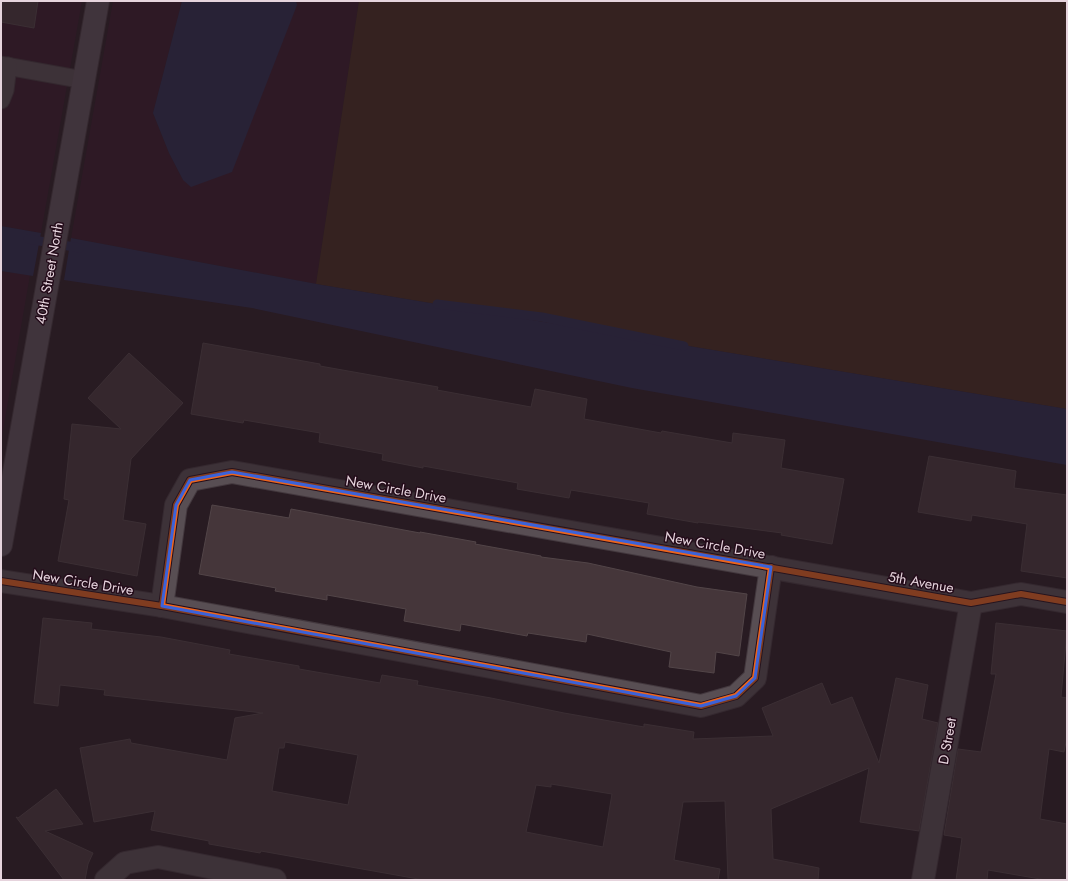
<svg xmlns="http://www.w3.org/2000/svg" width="1068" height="881" viewBox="0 0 1068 881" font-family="Jost,sans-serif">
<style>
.built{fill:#351829}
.green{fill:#452b1e}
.water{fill:#292a4f}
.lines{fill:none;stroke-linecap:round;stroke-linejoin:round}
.stream{stroke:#292a4f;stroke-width:9}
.building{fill:#45363a;stroke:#524548;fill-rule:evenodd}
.lane-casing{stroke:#43383e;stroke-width:19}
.street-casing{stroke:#43383e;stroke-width:24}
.secondary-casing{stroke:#43383e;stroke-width:24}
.lane{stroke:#584e53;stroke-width:17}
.street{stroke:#584e53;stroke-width:22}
.secondary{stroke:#5e525b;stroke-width:22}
.cycleway-casing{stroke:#240c1a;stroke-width:8}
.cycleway{stroke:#eb651d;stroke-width:6}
.marked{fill:none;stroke:#3b62d9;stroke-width:3;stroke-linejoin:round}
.labels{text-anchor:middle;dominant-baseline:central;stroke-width:3;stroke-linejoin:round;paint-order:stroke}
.street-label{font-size:14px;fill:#e6d4dd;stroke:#240c1a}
</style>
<rect width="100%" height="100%" fill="#281b22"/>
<g class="built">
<polygon points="1,1 82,1 41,233 1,226"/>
<polygon points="113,1 182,1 153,113 169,153 183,180 297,5 296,1 359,1 316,284 71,238"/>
<polygon points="1,271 30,275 1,442"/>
</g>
<polygon class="green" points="359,1 1067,1 1067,409 316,284"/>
<g class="water">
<polygon points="182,1 296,1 297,5 232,172 191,187 183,180 169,153 153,113"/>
<polygon points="1,226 41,233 33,276 1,271"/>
<polygon points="71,238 322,285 1067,409 1067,465 632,388 252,308 64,280"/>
</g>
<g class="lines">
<g class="stream">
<polyline points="28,239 80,248"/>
<polyline points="437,304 542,317 684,346"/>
</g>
</g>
<g class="building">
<polygon points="1,1 38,1 34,28 1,22"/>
<polygon points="203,343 320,364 320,366 438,387 437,390 531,407 535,389 587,399 584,419 661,433 662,431 732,443 733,433 785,440 781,468 844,479 832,544 781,535 782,533 698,522 698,523 647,514 649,503 571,490 569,498 517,489 518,483 423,466 423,468 382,460 383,454 319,442 320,433 244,420 243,423 191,414"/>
<polygon points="129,353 183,403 131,459 123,520 146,524 137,576 58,561 69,500 64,499 72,424 121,429 88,398"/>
<polygon points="929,456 1016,471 1014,488 1067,495 1067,578 1021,571 1027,524 972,515 971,521 918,512"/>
<polygon points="212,505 289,518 291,509 420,533 420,532 476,542 475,544 541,556 541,557 588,563 697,587 747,594 739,656 716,652 714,673 669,667 671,652 587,634 586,642 528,633 527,636 461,624 460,631 404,621 406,609 327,595 327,600 275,591 276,588 199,574"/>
<path d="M43,618L92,623L91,629L161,637L230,650L229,654L299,666V669L380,683L382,675L418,681L417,685L491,698L564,713L644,727V724L694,732L693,739L773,736L762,708L822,683L831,705L852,697L879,763L896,678L928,685L922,719L938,723L919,831L860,822L869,768L771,809L773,859L819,868L818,880H728L725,801L683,802L674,860L720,869L718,880H424L261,851L260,853L209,844V841L151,830L155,811L94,822L80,748L130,739L131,743L227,760L235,718L263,713L104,695L105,690L60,685L58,706L34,703ZM285,742L358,755L348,805L272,791L279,748H284ZM551,784L612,794L603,847L526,832L536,785L551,787Z"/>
<polygon points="996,623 1067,631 1061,697 1067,698 1067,737 1064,752 1049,749 1040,819 1067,824 1067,880 1046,880 988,870 987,880 956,880 962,838 944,835 958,749 981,752 996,674 991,674"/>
<polygon points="56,789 83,824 45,831 93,853 88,864 85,880 64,880 16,817 18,818"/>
</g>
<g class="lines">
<defs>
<g id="lane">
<polyline points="1,65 84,80"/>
<polyline points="1,100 5,90 8,66"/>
</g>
<g id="street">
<polyline points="1,581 162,606 701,706 736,696 755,678 771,567"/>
<polyline points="162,606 176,505 190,480 232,472 971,603 1021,594 1067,602"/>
<polyline points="106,880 125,863 158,857 275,880"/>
<polyline points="923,880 971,603"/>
</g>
<polyline id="secondary" points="1,545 98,1"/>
</defs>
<use href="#lane" class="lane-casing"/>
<use href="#street" class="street-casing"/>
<use href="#secondary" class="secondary-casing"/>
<use href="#lane" class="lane"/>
<use href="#street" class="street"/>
<use href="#secondary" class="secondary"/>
<defs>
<g id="cycleway">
<polyline points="1,581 162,606 701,706 736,696 755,678 771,567"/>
<polyline points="162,606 176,505 190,480 232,472 971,603 1021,594 1067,602"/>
</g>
</defs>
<use href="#cycleway" class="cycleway-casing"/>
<use href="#cycleway" class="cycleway"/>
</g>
<path d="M0 0H1068V881H0ZM232,472L771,567L755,678L736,696L701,706L162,606L176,505L190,480Z" fill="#281b22" fill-opacity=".55" fill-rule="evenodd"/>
<path class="marked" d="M232,472L771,567L755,678L736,696L701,706L162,606L176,505L190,480Z"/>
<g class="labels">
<g class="street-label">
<text transform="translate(49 273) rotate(-80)">40th Street North</text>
<text transform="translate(396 489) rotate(10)">New Circle Drive</text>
<text transform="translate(715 545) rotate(10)">New Circle Drive</text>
<text transform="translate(83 582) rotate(9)">New Circle Drive</text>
<text transform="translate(921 582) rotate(10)">5th Avenue</text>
<text transform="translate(947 741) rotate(-80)">D Street</text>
</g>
</g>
<rect width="1068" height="881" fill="none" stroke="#e6d4dd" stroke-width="4"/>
</svg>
